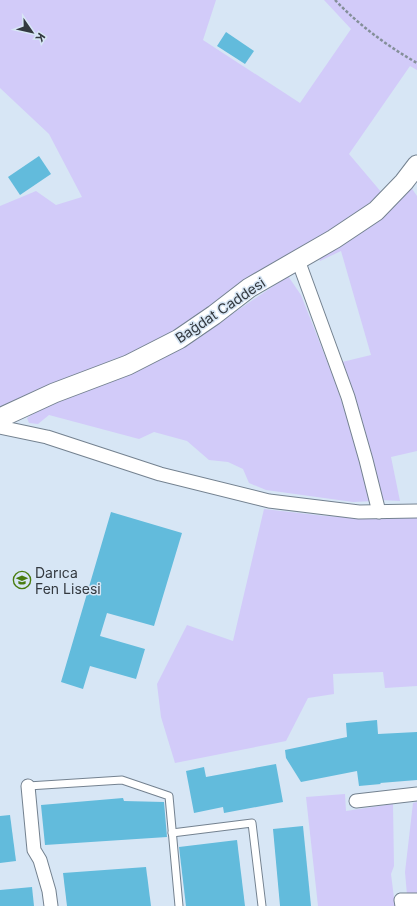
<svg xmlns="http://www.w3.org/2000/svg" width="417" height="906" viewBox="0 0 417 906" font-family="Inter,sans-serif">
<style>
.green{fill:#d2cbf9}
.building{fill:#62bbdc}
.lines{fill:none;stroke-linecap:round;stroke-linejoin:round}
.lane-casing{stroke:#748290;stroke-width:9}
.street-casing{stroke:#748290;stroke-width:15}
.secondary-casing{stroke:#748290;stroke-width:21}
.path{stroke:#848f99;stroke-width:2.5;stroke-dasharray:3 2;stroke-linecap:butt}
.lane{stroke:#fff;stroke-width:7}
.street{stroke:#fff;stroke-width:13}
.secondary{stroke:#fff;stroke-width:19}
.labels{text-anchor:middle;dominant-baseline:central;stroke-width:3;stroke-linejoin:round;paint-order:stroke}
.street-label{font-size:14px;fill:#33393f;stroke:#d7e6f5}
.poi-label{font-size:14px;fill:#33393f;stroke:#d7e6f5;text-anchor:start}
</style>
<rect width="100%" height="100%" fill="#d7e6f5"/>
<g class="green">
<polygon points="0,0 216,0 203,40 300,103 351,29 324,0 417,0 417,70 410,66 349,154 382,193 342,224 161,343 112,360 0,410 0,206 36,191 56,205 82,197 49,134 0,88"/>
<polygon points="410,186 417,196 417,451 391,457 400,501 381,500 338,363 371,355 341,251 320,261 319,257"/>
<polygon points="288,276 301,295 336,384 373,501 353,502 266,490 249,483 243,469 228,462 209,460 187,441 154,432 139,439 49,415 38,424 29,423 27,418 48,404 191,342"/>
<polygon points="264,509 325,516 363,518 417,516 417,686 385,688 383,672 333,674 334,694 308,698 286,741 175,763 161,717 157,684 187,625 233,641"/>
<polygon points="345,794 346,811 393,804 394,866 391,874 395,906 318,906 306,797"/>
<polygon points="417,802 417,895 407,895 405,872 413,803"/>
</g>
<g class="building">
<polygon points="226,32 254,51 245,64 217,46"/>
<polygon points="39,156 51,174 20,195 8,177"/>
<polygon points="111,512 182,533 154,626 107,613 100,636 145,649 136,679 90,666 83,689 61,682"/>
<polygon points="377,720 378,734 417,732 417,780 380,783 381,784 359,786 357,771 301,782 286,758 285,750 347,737 346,723"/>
<polygon points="276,764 283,802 224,813 223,807 194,813 186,771 204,767 206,777"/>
<polygon points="123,798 124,801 164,802 167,837 45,845 41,805"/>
<polygon points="10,815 16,861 0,863 0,816"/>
<polygon points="303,826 311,906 280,906 273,829"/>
<polygon points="237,840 245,906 186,906 179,847"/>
<polygon points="146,867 151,906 67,906 63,873"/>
<polygon points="32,887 34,906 0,906 0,890"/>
</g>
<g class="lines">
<defs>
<g id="lane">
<polyline points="28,786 122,780 169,796 179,906"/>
<polyline points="172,833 252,823 262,906"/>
</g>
<g id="street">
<polyline points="298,260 348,397 366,460 379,512"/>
<polyline points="0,427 47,437 160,474 269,501 359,512 417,511"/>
<polyline points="28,786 34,850 40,860 49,891 51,906"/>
<polyline points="356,801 417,794"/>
<polyline points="402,906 401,900 417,900"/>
</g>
<polyline id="secondary" points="0,420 2,417 54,393 128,365 179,339 214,315 249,288 334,239 376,211 404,182 417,165"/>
</defs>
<use href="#lane" class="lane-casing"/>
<use href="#street" class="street-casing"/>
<use href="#secondary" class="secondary-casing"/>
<path class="path" d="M335,0C360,26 386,45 417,63"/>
<use href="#lane" class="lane"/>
<use href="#street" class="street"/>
<use href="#secondary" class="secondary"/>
</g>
<defs>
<symbol id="school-ring" viewBox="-11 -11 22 22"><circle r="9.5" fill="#d7e6f5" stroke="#487c0f" stroke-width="1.5"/><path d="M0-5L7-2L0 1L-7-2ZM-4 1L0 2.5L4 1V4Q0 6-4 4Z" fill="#487c0f"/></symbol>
</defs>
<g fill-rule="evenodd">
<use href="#school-ring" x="12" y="570" width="20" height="20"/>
</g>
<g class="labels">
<g class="street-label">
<text transform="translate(220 310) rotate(-34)">Bağdat Caddesi</text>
</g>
<g class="poi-label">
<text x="35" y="572">Darıca<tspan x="35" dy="16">Fen Lisesi</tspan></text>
</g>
</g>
<g transform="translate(32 32) rotate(124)" stroke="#d7e6f5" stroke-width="3" paint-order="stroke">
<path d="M0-3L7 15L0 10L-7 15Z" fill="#33393f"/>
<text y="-6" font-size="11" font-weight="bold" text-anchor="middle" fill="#33393f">K</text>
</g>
</svg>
